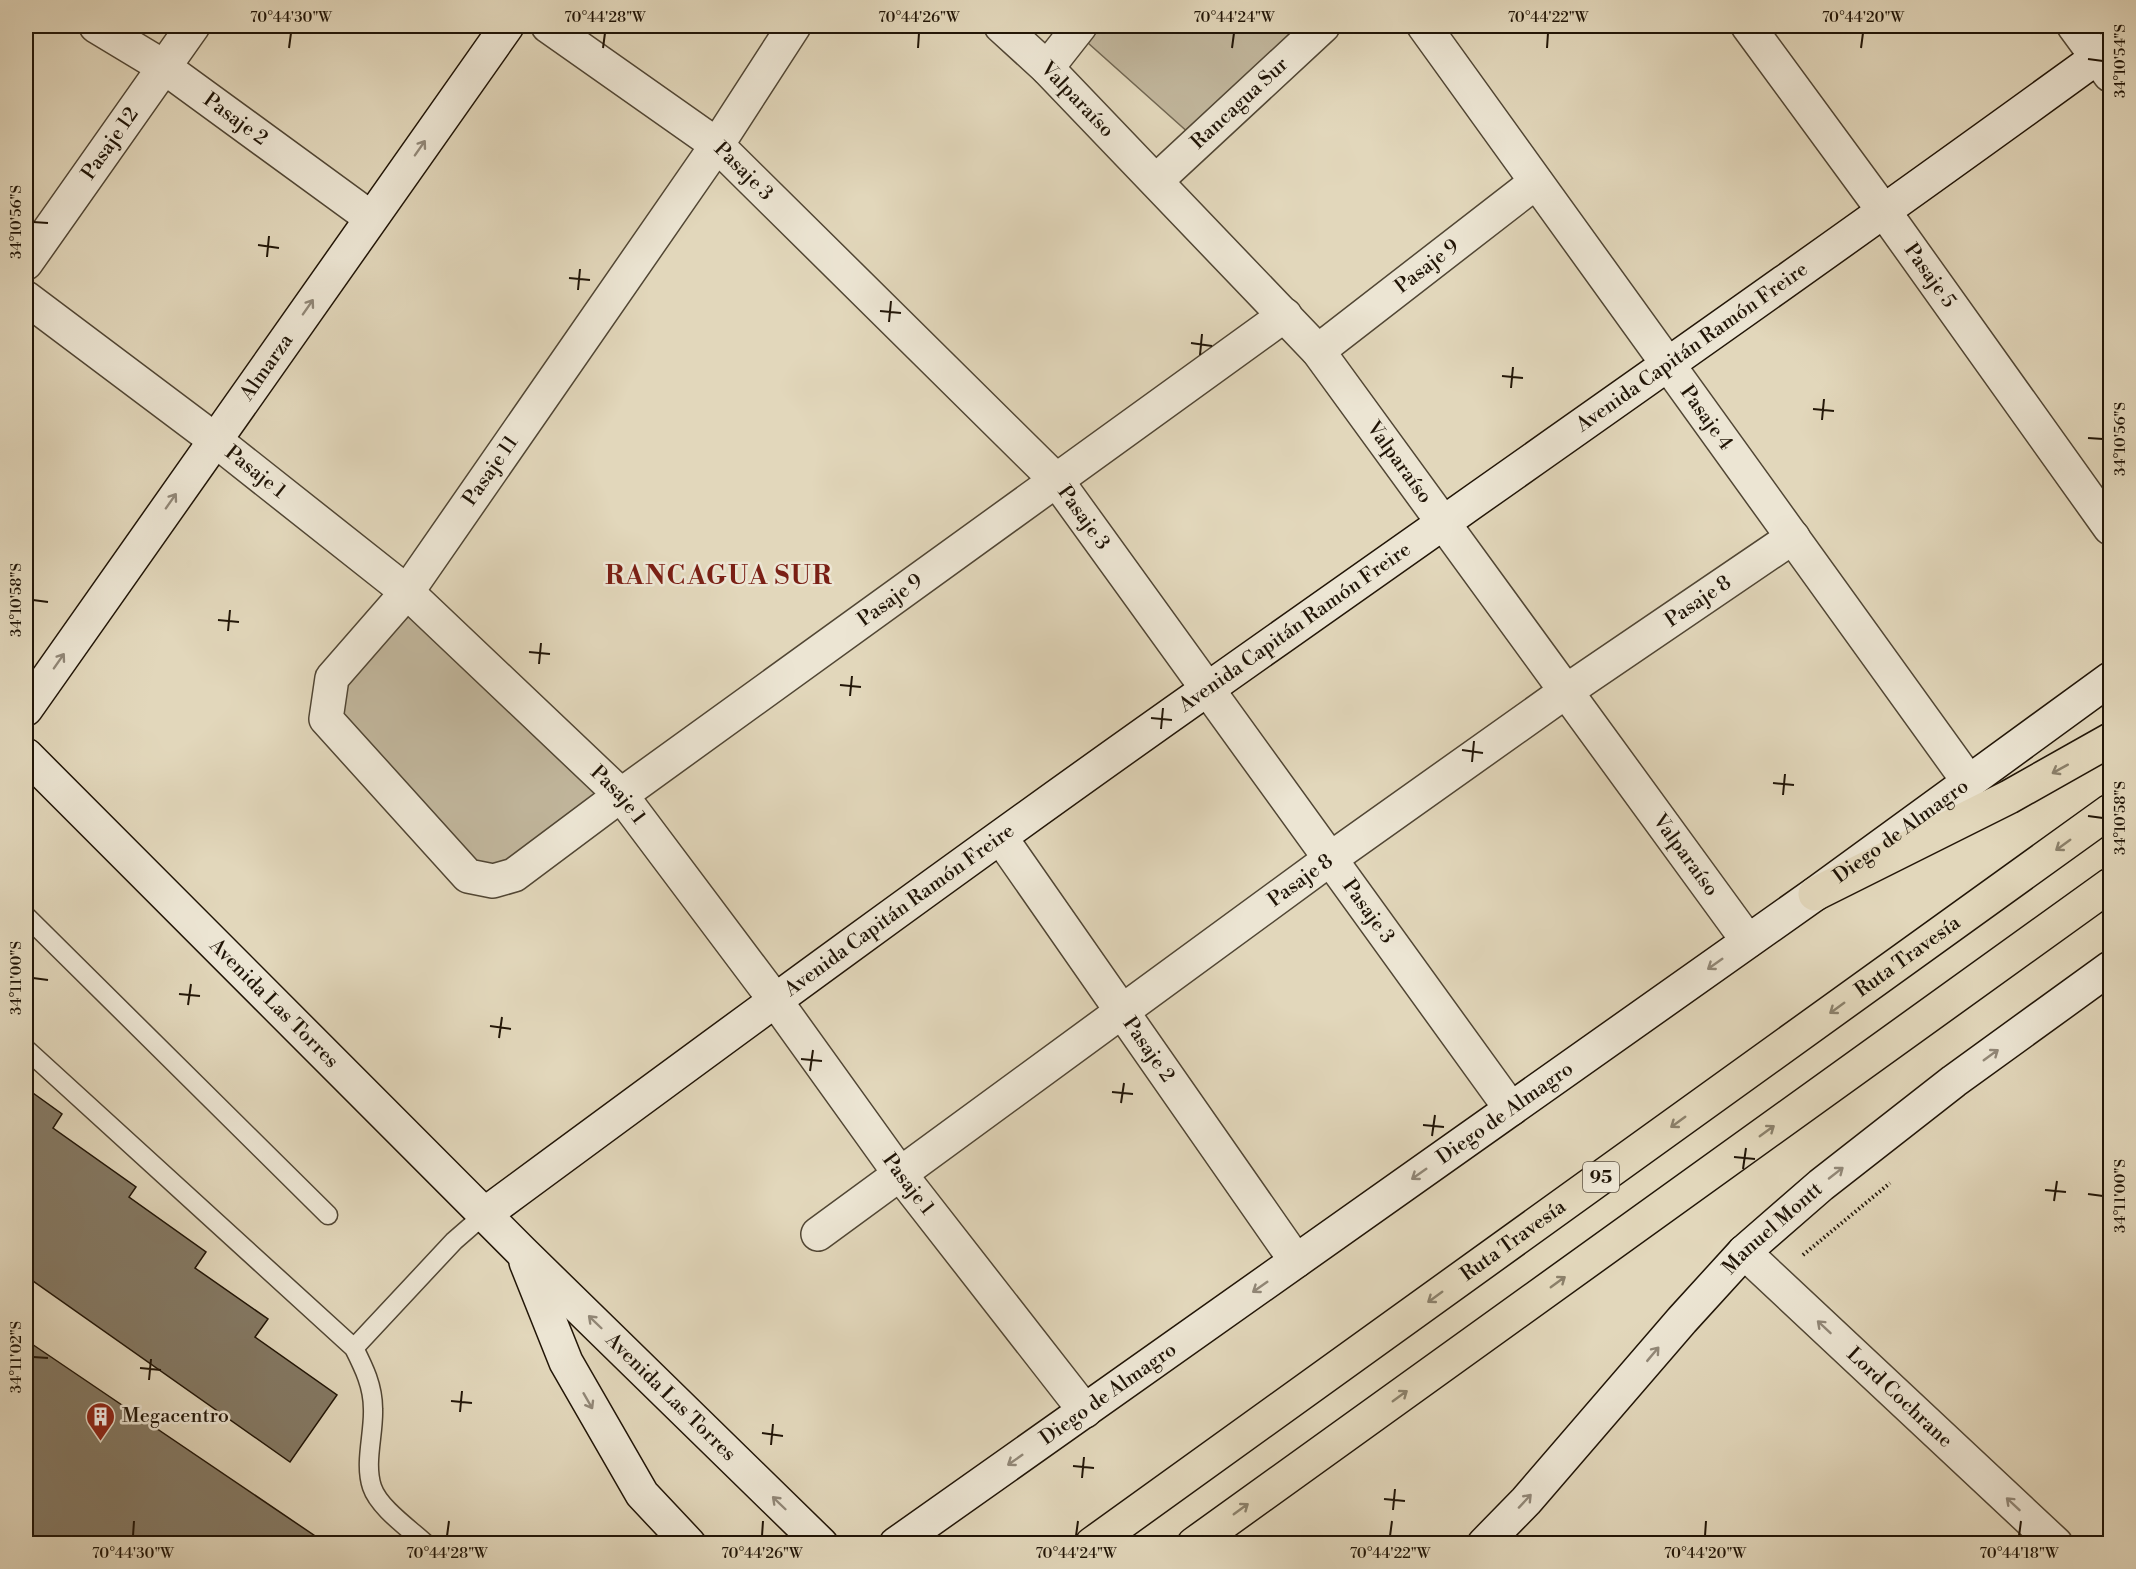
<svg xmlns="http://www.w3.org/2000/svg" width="2136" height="1569" viewBox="0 0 2136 1569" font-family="'Libre Bodoni',serif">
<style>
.green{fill:#c1b69c;stroke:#716652;stroke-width:1.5}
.building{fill:#857a65;stroke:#211507;stroke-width:1.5}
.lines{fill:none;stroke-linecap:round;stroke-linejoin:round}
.lane-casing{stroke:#514634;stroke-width:21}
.street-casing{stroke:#514634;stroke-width:36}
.secondary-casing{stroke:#211507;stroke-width:36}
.highway-casing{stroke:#211507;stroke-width:36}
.path{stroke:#211507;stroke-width:4;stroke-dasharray:1.5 3;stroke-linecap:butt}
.lane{stroke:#ece5d3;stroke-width:18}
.street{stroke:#ece5d3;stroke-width:33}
.secondary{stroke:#ece5d3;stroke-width:33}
.highway{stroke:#e2d7bb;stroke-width:33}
.oneway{stroke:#918777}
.oneway2{stroke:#8b806a}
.ticks{fill:none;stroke:#211507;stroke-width:2}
.labels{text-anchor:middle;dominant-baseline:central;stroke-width:5;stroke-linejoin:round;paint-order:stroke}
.shield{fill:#ece5d3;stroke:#5e5344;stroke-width:1.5}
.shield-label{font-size:18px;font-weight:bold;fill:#211507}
.street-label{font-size:20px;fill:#211507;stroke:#ece5d3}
.poi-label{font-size:20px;fill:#211507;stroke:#ece5d3;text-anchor:start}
.district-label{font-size:26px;font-weight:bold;letter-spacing:1.5px;fill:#7a1f14;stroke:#ece5d3}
.neatline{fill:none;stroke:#211507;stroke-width:2}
.ticks-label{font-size:15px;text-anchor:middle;fill:#211507}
</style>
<rect width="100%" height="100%" fill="#e2d7bb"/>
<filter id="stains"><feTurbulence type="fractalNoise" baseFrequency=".00333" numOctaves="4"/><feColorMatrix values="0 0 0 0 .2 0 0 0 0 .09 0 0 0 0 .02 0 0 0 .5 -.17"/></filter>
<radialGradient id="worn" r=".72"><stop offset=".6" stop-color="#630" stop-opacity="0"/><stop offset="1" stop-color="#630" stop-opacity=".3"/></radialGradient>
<g class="green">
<polygon points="1069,26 1306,26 1190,134"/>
<polygon points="407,592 621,795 493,881 326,719"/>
</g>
<g class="building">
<polygon points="26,1088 62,1114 53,1128 136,1187 129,1197 206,1252 195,1268 268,1319 255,1337 337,1395 290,1462 26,1276"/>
<polygon points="26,1340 327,1544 26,1544"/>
</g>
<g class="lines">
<defs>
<g id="lane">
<polyline points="26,916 328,1215"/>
<path d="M26,1049L354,1348C364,1368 373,1386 373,1409C374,1434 364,1463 372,1487C379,1508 410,1529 426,1544"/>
<polyline points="354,1348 454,1241 485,1214"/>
</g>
<g id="street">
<path id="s1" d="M96,26L164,67L371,218"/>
<path id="s2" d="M548,26L717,145L1057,481L1511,1109"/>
<path id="s3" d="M794,26L717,145L407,592L332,678L326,719L468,876L493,881L514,875L621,795L1285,315"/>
<path id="s4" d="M1001,26L1047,68L1318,351L1748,941"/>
<path id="s5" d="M1424,26L1969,782"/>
<path id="s6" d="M1748,26L1883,210L2110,528"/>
<polyline points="2074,26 2110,75"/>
<polyline points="1047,68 1080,26"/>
<path id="s7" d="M1156,181L1323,26"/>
<path id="s8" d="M26,263L193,26"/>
<path id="s9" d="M26,298L215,440L407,592L621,795L775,1000L900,1174L1085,1411"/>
<path id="s10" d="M1318,351L1536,182"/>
<path id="s11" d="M1001,838L1296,1261"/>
<path id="s12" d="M818,1234L1330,859L1565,692L1793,537"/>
<path id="s13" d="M1744,1252L2056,1544"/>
</g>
<g id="secondary">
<path id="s14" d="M26,709L507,26"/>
<path id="s15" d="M26,755L522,1252L821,1544"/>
<path id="s16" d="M485,1214C725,1037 965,860 1209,688C1510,475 1812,265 2110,48"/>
<polyline points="526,1262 566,1362 642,1494 689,1544"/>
<path id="s17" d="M896,1544L1815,894L2110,679"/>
<path id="s18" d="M1484,1544L1526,1501L1682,1320L1744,1252L1821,1185L1954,1081L2110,968"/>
</g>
<g id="highway">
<polyline points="1815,894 2009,797 2110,740"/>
<path id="s19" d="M1092,1544L2110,811"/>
<polyline points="1194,1544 2110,885"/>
</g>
</defs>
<use href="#lane" class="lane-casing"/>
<use href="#street" class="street-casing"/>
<use href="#secondary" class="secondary-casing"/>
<use href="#highway" class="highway-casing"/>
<polyline class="path" points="1803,1255 1890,1183"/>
<use href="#lane" class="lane"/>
<use href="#street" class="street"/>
<use href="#secondary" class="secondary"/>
<use href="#highway" class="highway"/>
</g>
<defs><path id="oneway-shaft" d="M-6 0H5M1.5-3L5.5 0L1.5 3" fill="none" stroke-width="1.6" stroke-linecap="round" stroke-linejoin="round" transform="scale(1.5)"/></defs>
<g class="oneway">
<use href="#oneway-shaft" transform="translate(420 148) rotate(-55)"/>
<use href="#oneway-shaft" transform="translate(308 307) rotate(-55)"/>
<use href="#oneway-shaft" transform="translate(171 501) rotate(-55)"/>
<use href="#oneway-shaft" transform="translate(59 661) rotate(-55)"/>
<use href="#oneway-shaft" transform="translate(1715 964) rotate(145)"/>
<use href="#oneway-shaft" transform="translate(1991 1055) rotate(-36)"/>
<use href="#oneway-shaft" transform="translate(1836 1173) rotate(-38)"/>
<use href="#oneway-shaft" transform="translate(1419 1174) rotate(145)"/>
<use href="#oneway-shaft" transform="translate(1260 1287) rotate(145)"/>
<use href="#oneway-shaft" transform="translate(595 1322) rotate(-136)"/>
<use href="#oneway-shaft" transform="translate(1824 1327) rotate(-137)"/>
<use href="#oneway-shaft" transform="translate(1653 1354) rotate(-50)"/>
<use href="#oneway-shaft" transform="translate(588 1401) rotate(60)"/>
<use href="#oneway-shaft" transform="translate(1015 1460) rotate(145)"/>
<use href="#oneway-shaft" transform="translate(1525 1501) rotate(-47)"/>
<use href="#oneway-shaft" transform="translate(779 1503) rotate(-136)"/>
<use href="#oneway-shaft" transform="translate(2013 1504) rotate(-137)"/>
</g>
<g class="oneway2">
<use href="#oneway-shaft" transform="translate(2060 769) rotate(151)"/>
<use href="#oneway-shaft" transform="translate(2063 845) rotate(144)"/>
<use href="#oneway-shaft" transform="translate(1837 1008) rotate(144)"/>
<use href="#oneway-shaft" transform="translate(1678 1122) rotate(144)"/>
<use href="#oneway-shaft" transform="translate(1767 1131) rotate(-36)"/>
<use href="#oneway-shaft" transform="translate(1558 1282) rotate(-36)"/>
<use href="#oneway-shaft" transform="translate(1435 1297) rotate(144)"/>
<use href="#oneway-shaft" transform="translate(1400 1396) rotate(-36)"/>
<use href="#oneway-shaft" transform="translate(1241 1509) rotate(-36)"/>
</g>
<path class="ticks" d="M289,48L291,33M603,48L605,33M918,48L919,33M1232,48L1234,33M1547,48L1548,33M1861,48L1863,33M2088,59L2103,61M33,222L48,223M258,245L279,248M267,257L269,236M569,278L590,280M578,290L580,269M880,311L901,313M889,322L891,301M1191,343L1212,346M1200,355L1202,334M1502,376L1523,378M1511,388L1513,367M1813,409L1834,411M1822,420L1824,399M2088,438L2103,439M33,600L48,602M218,620L239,622M228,631L230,610M529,652L550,654M539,664L541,643M840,685L861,687M850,696L852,676M1151,718L1172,720M1161,729L1163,708M1462,750L1483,753M1472,762L1474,741M1773,783L1794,785M1783,795L1785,774M2088,816L2103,818M33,978L48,980M179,994L200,996M188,1005L191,984M490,1026L511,1029M499,1038L502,1017M801,1059L822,1061M810,1071L813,1050M1112,1092L1133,1094M1121,1103L1124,1083M1423,1125L1444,1127M1432,1136L1435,1115M1734,1157L1755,1159M1743,1169L1746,1148M2045,1190L2066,1192M2088,1194L2103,1196M2054,1201L2057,1181M33,1357L48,1358M140,1368L161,1370M149,1380L151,1359M451,1401L472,1403M460,1412L462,1391M762,1433L783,1436M771,1445L773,1424M1073,1466L1094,1468M1082,1478L1084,1457M1384,1499L1405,1501M1393,1510L1395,1489M133,1536L134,1521M447,1536L449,1521M762,1536L763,1521M1076,1536L1078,1521M1390,1536L1392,1521M1705,1536L1706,1521M2019,1536L2021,1521"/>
<defs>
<symbol id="building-pin" viewBox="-11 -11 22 30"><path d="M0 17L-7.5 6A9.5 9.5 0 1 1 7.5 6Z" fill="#8f2418" stroke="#ece5d3"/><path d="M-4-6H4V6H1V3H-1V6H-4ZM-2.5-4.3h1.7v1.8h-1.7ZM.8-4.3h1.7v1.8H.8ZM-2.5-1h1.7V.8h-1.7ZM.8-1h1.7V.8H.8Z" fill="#fff"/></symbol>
</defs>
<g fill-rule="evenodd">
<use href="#building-pin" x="84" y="1400" width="33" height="45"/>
</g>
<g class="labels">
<rect class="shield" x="1583" y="1162" width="36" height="30" rx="4.5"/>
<g class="shield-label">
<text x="1601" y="1177">95</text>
</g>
<g class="street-label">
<text stroke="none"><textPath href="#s4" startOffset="106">Valparaíso</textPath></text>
<text stroke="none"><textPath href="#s7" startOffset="114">Rancagua Sur</textPath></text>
<text stroke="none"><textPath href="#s1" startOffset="168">Pasaje 2</textPath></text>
<text stroke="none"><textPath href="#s8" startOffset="146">Pasaje 12</textPath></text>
<text stroke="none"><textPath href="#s2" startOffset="244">Pasaje 3</textPath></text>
<text stroke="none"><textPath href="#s10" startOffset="138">Pasaje 9</textPath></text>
<text stroke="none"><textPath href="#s6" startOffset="309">Pasaje 5</textPath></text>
<text stroke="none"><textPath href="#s16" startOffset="1486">Avenida Capitán Ramón Freire</textPath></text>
<text stroke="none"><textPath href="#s14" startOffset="418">Almarza</textPath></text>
<text stroke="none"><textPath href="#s5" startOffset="483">Pasaje 4</textPath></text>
<text stroke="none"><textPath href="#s4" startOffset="592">Valparaíso</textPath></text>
<text stroke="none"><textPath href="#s9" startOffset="288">Pasaje 1</textPath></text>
<text transform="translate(491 471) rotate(-55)">Pasaje 11</text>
<text stroke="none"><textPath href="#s2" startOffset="730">Pasaje 3</textPath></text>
<text stroke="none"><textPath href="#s3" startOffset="1566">Pasaje 9</textPath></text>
<text stroke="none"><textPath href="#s12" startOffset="1084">Pasaje 8</textPath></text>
<text stroke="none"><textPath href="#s16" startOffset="1000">Avenida Capitán Ramón Freire</textPath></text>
<text stroke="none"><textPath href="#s9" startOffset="774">Pasaje 1</textPath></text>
<text stroke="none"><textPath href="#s17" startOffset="1232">Diego de Almagro</textPath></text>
<text stroke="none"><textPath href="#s4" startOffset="1078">Valparaíso</textPath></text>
<text stroke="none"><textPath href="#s12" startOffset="598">Pasaje 8</textPath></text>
<text stroke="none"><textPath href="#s16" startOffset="514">Avenida Capitán Ramón Freire</textPath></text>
<text stroke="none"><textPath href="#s2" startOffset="1216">Pasaje 3</textPath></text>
<text stroke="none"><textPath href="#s19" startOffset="1005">Ruta Travesía</textPath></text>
<text stroke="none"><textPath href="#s15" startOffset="351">Avenida Las Torres</textPath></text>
<text stroke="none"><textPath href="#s11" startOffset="258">Pasaje 2</textPath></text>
<text stroke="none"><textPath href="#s17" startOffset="746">Diego de Almagro</textPath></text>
<text stroke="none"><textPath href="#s9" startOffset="1260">Pasaje 1</textPath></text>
<text stroke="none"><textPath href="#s18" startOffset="428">Manuel Montt</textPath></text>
<text stroke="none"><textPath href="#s19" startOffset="519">Ruta Travesía</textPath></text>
<text stroke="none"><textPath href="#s17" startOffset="260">Diego de Almagro</textPath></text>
<text stroke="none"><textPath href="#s15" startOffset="910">Avenida Las Torres</textPath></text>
<text stroke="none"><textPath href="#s13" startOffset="213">Lord Cochrane</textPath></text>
</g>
<g class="poi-label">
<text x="122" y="1416">Megacentro</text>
</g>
<g class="district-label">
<text x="719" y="576">RANCAGUA SUR</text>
</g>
</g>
<rect width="2136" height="1569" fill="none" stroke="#e2d7bb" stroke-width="66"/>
<rect x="33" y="33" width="2070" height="1503" class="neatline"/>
<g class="ticks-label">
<text x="291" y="22">70°44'30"W</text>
<text x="605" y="22">70°44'28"W</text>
<text x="919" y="22">70°44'26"W</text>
<text x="1234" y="22">70°44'24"W</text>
<text x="1548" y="22">70°44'22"W</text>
<text x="1863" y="22">70°44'20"W</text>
<text transform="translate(2120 61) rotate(-90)" y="5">34°10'54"S</text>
<text transform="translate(16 222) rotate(-90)" y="5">34°10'56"S</text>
<text transform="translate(2120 439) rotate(-90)" y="5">34°10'56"S</text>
<text transform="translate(16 600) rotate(-90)" y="5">34°10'58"S</text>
<text transform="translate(2120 818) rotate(-90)" y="5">34°10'58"S</text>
<text transform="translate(16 978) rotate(-90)" y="5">34°11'00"S</text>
<text transform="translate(2120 1196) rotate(-90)" y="5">34°11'00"S</text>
<text transform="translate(16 1357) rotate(-90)" y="5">34°11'02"S</text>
<text x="133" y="1558">70°44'30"W</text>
<text x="447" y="1558">70°44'28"W</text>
<text x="762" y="1558">70°44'26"W</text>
<text x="1076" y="1558">70°44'24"W</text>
<text x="1390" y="1558">70°44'22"W</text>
<text x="1705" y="1558">70°44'20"W</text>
<text x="2019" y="1558">70°44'18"W</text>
</g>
<rect width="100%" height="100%" filter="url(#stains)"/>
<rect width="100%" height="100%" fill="url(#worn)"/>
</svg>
